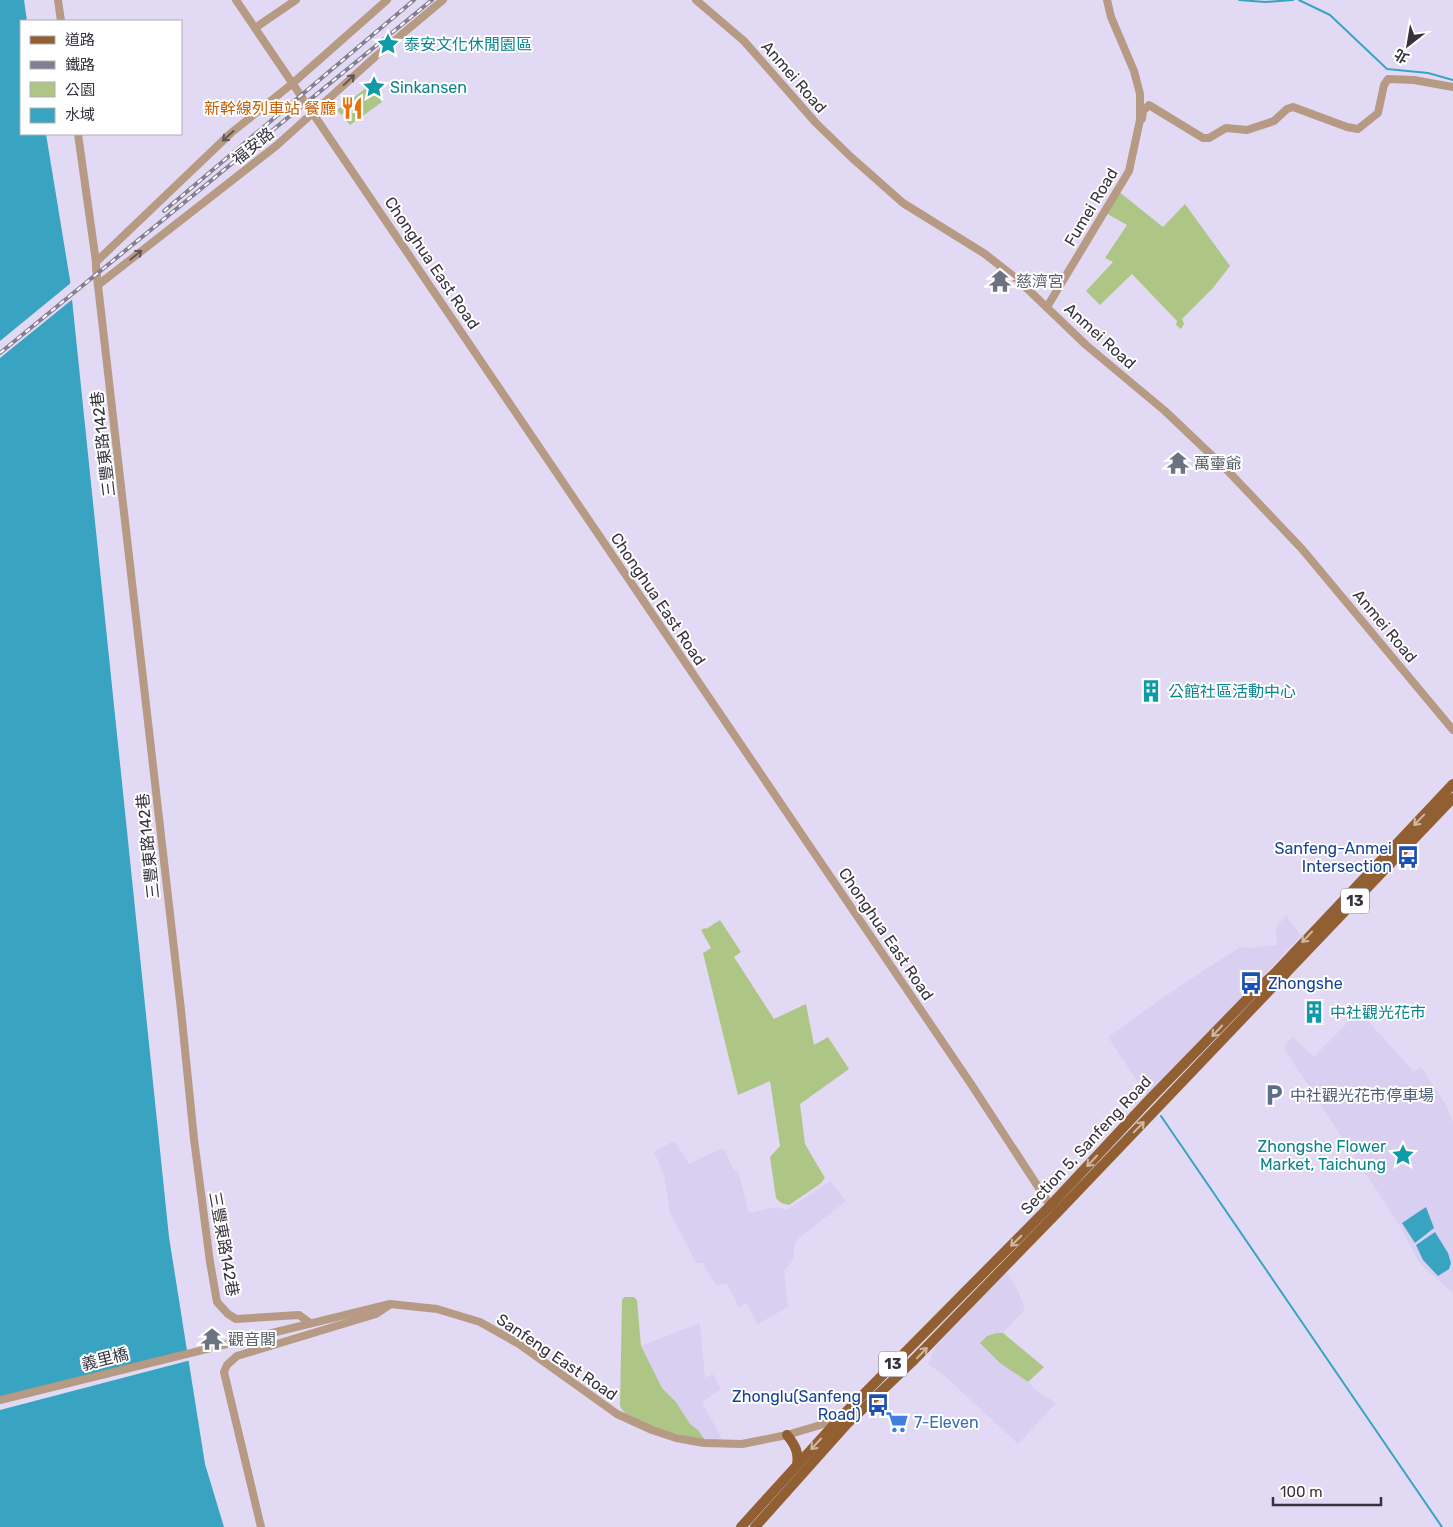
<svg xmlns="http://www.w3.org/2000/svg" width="1453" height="1527" viewBox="0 0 1453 1527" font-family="Rubik,'Noto Sans TC',sans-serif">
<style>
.built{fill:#d9cff1}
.green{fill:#aec685}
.water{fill:#39a4c2}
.pier{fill:#e2daf5}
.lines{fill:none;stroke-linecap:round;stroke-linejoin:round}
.stream{stroke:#39a4c2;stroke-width:2}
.minor{stroke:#b69a83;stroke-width:8}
.major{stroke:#915f32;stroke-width:10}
.rail-casing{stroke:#837e90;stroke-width:4}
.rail{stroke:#fff;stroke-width:2;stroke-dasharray:5.5;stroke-linecap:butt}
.oneway{stroke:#635756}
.oneway2{stroke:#ceb7a3}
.labels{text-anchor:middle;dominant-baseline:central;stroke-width:4;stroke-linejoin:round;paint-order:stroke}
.shield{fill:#fff;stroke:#727078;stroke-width:1}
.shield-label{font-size:15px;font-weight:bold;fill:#36333e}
.culture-label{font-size:16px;fill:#0d838f;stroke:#fff;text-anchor:start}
.street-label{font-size:16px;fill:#36333e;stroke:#fff}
.food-label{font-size:16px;fill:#c56008;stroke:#fff;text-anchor:end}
.worship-label{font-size:16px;fill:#5b616d;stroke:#fff;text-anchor:start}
.transit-label{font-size:16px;fill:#164399;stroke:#fff;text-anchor:end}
.service-label{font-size:16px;fill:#4e5e75;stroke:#fff;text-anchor:start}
.shop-label{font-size:16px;fill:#366cbe;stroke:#fff;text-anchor:start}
</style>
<rect width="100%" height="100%" fill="#e2daf5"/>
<g class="built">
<polygon points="1286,915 1301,936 1147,1096 1108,1037 1168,994 1240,947 1249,948 1277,945 1276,928"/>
<polygon points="1359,1011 1414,1072 1421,1067 1446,1105 1453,1122 1453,1293 1420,1264 1400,1226 1285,1050 1285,1045 1293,1037 1314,1057"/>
<polygon points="674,1141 689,1164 720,1149 725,1150 734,1171 738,1171 749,1213 776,1207 787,1210 830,1181 846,1201 799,1238 795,1244 793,1260 784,1271 788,1307 758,1324 746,1303 739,1307 727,1284 717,1285 702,1263 696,1263 670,1213 664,1175 654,1152"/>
<polygon points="1005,1271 1016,1286 1025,1309 1003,1333 997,1333 1017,1375 1028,1382 1037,1391 1056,1403 1018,1444 946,1377 928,1364 935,1348"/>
<polygon points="700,1323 705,1378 713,1374 721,1389 702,1402 723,1441 705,1440 698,1430 690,1424 676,1402 662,1388 641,1346"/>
</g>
<g class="green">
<polygon points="370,85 382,102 350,125 346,120 349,118 345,112 341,115 337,110"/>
<polygon points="1118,191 1163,227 1185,204 1230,266 1213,288 1182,319 1184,324 1181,329 1176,325 1177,321 1132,274 1100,305 1086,291 1113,262 1105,258 1127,225 1104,212"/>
<polygon points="720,920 741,952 734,957 774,1019 806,1004 814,1045 828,1037 849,1069 800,1104 805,1144 825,1178 820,1184 789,1205 781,1203 776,1198 770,1157 780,1146 770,1081 738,1095 703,953 711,948 701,930 705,928 706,929"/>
<path d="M624,1297H634L637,1300L641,1346L662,1388L676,1402L690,1424L698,1430L705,1440C687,1436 627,1425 620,1406L622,1300Z"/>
<polygon points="997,1333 1003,1333 1044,1367 1028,1382 1000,1363 980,1343 987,1336"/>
</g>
<g class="water">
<polygon points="0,0 24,0 27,21 21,21 21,134 46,134 70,280 169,1237 205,1464 224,1527 0,1527"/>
<polygon points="1426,1207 1434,1228 1415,1243 1402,1223"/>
<polygon points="1435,1232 1448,1253 1451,1263 1449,1269 1438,1276 1423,1260 1416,1245"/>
</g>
<g class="pier">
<polygon points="72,282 74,298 0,358 0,341"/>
<polygon points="190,1351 191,1360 0,1410 0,1400"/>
</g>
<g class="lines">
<g class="stream">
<polyline points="1239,0 1265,2 1293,0"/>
<polyline points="1299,0 1330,15 1387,69 1428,73 1453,80"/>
<polyline points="1161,1116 1442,1527"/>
</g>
<g class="minor">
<polyline points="58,0 61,21"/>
<polyline points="236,0 971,1084 1052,1208"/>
<polyline points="696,0 744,41 816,123 851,157 903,203 985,254 1017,279 1086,345 1165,411 1227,470 1302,549 1453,730"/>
<polyline points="255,28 296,0"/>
<polyline points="1140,120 1142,119 1143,111 1149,105 1203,138 1209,138 1226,128 1247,130 1274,121 1287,109 1293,107 1347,127 1358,129 1378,113 1384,85 1388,79 1414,80 1453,87"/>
<polyline points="78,134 96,262 96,268 181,1010 194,1139 210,1262 217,1302 228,1314 236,1319 299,1315 310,1323"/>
<polyline points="96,262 231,133 293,83 387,0"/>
<polyline points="98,285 276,146 376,56 443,0"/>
<polyline points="1047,307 1129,171 1140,120 1140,94 1134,71 1111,17 1107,0"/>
<polyline points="0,1400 390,1304 437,1309 480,1322 519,1344 617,1414 652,1430 676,1438 704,1443 742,1444 787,1435 837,1420"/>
<polyline points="261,1527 224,1372 227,1365 237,1356 376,1314 388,1306"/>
</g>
<g class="major">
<path d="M787,1435C795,1445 799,1452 797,1465"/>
<polyline points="741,1527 839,1419 1050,1206 1147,1102 1251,995 1276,972 1453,784"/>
<polyline points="755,1527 847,1424 912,1362 1057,1213 1453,798"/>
</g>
<defs>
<g id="rail">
<polyline points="164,211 414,0"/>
<polyline points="0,353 432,0"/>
</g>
</defs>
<use href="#rail" class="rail-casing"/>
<use href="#rail" class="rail"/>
</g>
<defs><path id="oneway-shaft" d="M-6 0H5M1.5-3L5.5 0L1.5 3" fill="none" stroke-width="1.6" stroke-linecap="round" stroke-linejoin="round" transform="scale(1.25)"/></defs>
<g class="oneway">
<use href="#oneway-shaft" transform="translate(349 80) rotate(-43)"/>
<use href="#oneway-shaft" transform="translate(228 136) rotate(138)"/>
<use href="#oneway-shaft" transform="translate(136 255) rotate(-39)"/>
</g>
<g class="oneway2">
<use href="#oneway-shaft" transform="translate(1419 820) rotate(134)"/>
<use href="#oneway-shaft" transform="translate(1307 937) rotate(133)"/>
<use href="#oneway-shaft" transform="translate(1217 1031) rotate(133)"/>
<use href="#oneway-shaft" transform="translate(1139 1127) rotate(-46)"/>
<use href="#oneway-shaft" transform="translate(1092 1161) rotate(133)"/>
<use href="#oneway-shaft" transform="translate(1016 1241) rotate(135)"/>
<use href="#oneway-shaft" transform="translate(922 1353) rotate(-46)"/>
<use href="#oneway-shaft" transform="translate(816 1444) rotate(133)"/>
</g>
<defs>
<symbol id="sight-bare" viewBox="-9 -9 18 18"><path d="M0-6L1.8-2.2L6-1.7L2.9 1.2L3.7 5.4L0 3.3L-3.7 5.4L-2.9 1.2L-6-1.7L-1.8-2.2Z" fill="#0f9aa8" stroke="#fff" stroke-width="2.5" paint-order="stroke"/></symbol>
<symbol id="restaurant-bare" viewBox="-9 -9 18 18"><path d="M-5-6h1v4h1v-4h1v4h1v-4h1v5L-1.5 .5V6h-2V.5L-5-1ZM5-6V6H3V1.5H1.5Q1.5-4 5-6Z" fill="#e8710a" stroke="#fff" stroke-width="2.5" paint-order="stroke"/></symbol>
<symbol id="temple-bare" viewBox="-9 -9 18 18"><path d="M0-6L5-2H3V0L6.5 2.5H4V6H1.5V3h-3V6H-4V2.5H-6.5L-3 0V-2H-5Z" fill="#6b7280" stroke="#fff" stroke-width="2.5" paint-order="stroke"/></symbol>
<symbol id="building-bare" viewBox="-9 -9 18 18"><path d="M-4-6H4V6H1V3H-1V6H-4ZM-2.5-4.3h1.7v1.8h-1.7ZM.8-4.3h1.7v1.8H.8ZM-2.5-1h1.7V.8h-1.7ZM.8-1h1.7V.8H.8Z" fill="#0f9aa8" stroke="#fff" stroke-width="2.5" paint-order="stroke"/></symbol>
<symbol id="bus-bare" viewBox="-9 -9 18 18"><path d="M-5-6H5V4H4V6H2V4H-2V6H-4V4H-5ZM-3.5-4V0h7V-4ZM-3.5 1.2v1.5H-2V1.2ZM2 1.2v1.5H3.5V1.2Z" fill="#1a4fb4" stroke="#fff" stroke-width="2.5" paint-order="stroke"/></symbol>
<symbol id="parking-bare" viewBox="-9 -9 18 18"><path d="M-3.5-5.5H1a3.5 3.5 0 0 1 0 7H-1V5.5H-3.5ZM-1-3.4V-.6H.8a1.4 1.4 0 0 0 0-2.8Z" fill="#5c6f8a" stroke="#fff" stroke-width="2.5" paint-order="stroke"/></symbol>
<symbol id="supermarket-bare" viewBox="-9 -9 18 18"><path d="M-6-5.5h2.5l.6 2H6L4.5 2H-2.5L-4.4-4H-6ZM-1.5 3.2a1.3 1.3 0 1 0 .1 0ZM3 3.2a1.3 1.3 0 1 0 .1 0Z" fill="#3f7fe0" stroke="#fff" stroke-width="2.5" paint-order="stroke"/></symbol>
</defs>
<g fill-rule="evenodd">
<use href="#sight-bare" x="372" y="28" width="32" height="32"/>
<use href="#sight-bare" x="358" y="71" width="32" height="32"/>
<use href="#restaurant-bare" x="336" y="92" width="32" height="32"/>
<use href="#temple-bare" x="984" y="265" width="32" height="32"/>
<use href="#temple-bare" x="1162" y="447" width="32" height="32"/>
<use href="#building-bare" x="1135" y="675" width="32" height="32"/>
<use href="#bus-bare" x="1392" y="841" width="32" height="32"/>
<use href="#bus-bare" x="1235" y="967" width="32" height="32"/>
<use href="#building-bare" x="1298" y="996" width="32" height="32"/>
<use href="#parking-bare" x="1258" y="1079" width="32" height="32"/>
<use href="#sight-bare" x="1387" y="1139" width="32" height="32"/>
<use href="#temple-bare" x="196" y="1323" width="32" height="32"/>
<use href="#bus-bare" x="862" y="1389" width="32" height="32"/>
<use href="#supermarket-bare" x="881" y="1406" width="32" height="32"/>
</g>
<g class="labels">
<g class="shield">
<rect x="1341" y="888.5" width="28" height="25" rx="4"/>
<rect x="879" y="1351.5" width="28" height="25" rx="4"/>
</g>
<g class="shield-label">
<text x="1355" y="901">13</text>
<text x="893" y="1364">13</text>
</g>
<g class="culture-label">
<text x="404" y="44">泰安文化休閒園區</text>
<text x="390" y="87">Sinkansen</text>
<text x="1168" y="691">公館社區活動中心</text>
<text x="1330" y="1012">中社觀光花市</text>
<text x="1386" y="1146" text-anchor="end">Zhongshe Flower<tspan x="1386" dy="18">Market, Taichung</tspan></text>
</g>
<g class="street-label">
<text transform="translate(794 77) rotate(49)">Anmei Road</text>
<text transform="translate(253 146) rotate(-39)">福安路</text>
<text transform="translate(1091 207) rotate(-59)">Fumei Road</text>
<text transform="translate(432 263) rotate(56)">Chonghua East Road</text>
<text transform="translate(1100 336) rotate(42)">Anmei Road</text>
<text transform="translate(103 444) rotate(-97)">三豐東路142巷</text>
<text transform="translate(658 599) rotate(56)">Chonghua East Road</text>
<text transform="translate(1385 626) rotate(50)">Anmei Road</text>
<text transform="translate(148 846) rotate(-96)">三豐東路142巷</text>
<text transform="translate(886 934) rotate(56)">Chonghua East Road</text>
<text transform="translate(1086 1145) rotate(-47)">Section 5, Sanfeng Road</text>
<text transform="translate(224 1244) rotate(80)">三豐東路142巷</text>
<text transform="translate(557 1357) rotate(34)">Sanfeng East Road</text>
<text transform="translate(105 1359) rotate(-14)">義里橋</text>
</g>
<g class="food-label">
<text x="336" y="108">新幹線列車站 餐廳</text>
</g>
<g class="worship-label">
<text x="1016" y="281">慈濟宮</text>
<text x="1194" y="463">萬𤫊爺</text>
<text x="228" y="1339">觀音閣</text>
</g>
<g class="transit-label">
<text x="1392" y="848">Sanfeng-Anmei<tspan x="1392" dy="18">Intersection</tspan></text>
<text x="1268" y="983" text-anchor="start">Zhongshe</text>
<text x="861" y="1396">Zhonglu(Sanfeng<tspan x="861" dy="18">Road)</tspan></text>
</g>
<g class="service-label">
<text x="1290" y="1095">中社觀光花市停車場</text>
</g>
<g class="shop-label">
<text x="914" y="1422">7-Eleven</text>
</g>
</g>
<rect x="20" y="20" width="162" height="115" fill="#ffffff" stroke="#afadb2"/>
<rect x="30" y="36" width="25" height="8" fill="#915f32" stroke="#afadb2"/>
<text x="65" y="45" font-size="15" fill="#36333e">道路</text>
<rect x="30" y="61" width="25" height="8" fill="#837e90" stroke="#afadb2"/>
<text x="65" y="70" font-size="15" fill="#36333e">鐵路</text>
<rect x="30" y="82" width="25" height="15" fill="#aec685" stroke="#afadb2"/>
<text x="65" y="95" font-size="15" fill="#36333e">公園</text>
<rect x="30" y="108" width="25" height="15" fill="#39a4c2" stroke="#afadb2"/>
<text x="65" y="120" font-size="15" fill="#36333e">水域</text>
<g transform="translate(1408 45) rotate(211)" stroke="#ffffff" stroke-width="4" paint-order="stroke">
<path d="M0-4L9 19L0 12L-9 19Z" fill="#36333e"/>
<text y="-8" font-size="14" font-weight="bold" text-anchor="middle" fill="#36333e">北</text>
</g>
<path d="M1273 1497v8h108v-8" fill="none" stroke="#36333e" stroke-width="2.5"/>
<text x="1280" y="1497" font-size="15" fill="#36333e" stroke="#ffffff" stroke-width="4" paint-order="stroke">100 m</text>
</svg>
